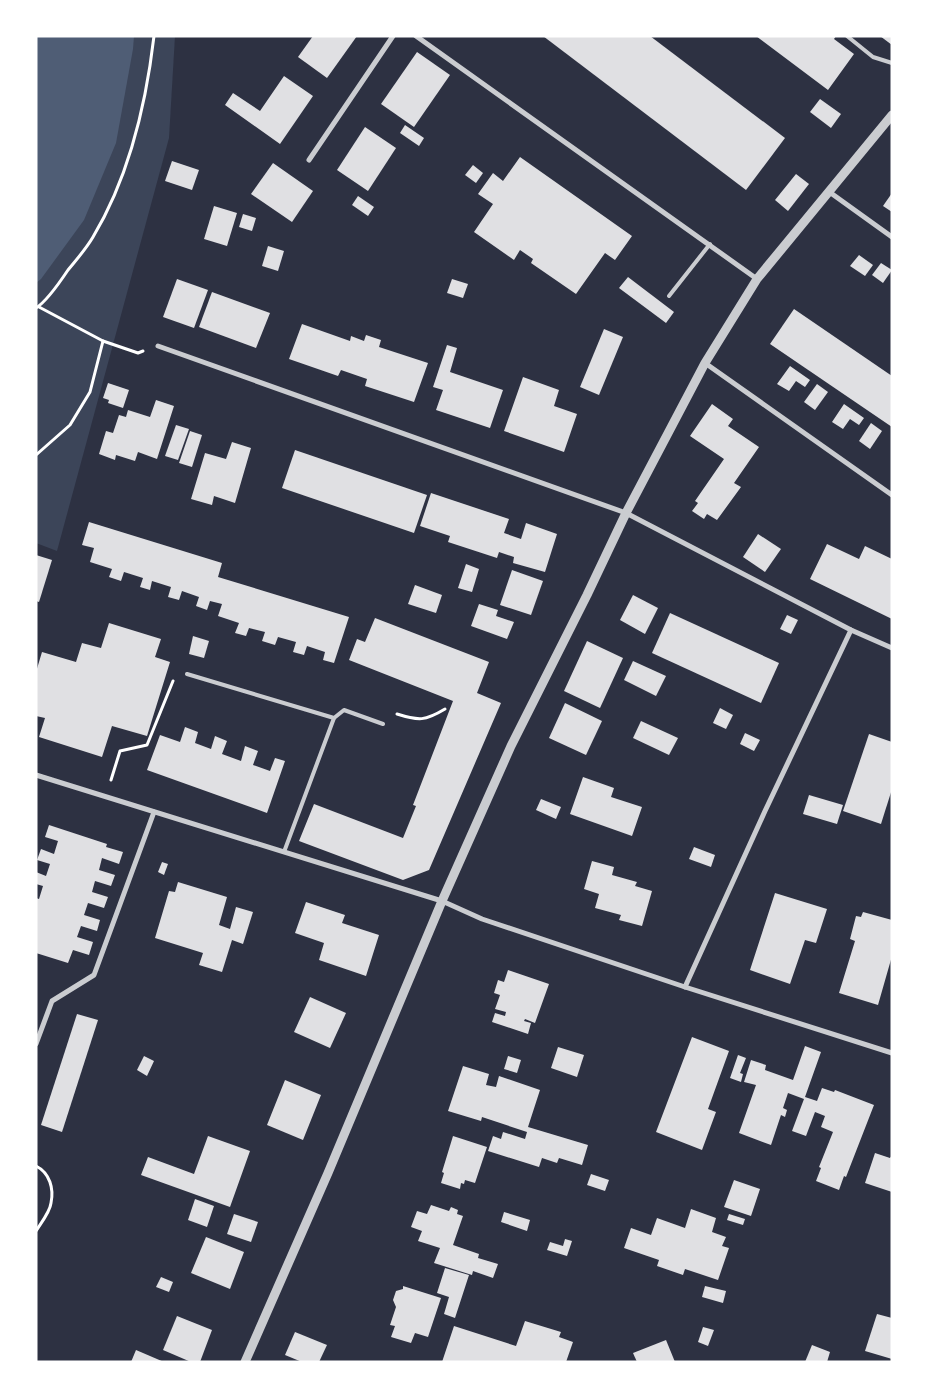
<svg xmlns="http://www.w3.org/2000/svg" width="928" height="1398" viewBox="0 0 928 1398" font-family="'PT Sans',sans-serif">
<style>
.green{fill:#3c4559}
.water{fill:#4f5d75}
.building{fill:#e0e0e3}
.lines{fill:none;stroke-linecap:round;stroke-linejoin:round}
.path{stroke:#fff;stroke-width:3}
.service{stroke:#caccd0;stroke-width:4}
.minor{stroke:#caccd0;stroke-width:5}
.tertiary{stroke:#caccd0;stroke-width:9}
</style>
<rect width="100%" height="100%" fill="#2d3142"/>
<polygon class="green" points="36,36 175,36 169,138 57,551 36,543"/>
<polygon class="water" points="36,36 134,36 133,49 116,143 84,220 41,279 36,283"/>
<g class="building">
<polygon points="313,36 357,36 327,78 298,57"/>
<polygon points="543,36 650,36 785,138 746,190"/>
<polygon points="756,36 836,36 834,39 854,54 828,90"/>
<polygon points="880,36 892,36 892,45"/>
<polygon points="417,52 450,75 414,127 381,104"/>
<polygon points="284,76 313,96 280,144 225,105 233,93 260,111"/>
<polygon points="820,99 841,114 831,128 810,112"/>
<polygon points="405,125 424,138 419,146 400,133"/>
<polygon points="365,127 396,148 368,191 337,170"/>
<polygon points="520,157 632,236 615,260 605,253 576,294 531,263 533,259 520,250 514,260 474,232 493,204 478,194 493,173 503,181"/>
<polygon points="172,161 199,170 192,190 165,181"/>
<polygon points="273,163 313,191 292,222 251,194"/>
<polygon points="473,165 483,173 476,183 465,175"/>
<polygon points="796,174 809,184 788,211 775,200"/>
<polygon points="892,193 892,212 883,206"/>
<polygon points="358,196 374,207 368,216 352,205"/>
<polygon points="214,206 237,213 227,246 204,239"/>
<polygon points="243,214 256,218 252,231 239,227"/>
<polygon points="268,246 284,251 278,271 262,266"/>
<polygon points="859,255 873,265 865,276 850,266"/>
<polygon points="881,263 892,270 883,283 872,275"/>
<polygon points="628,277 674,312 666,323 619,288"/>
<polygon points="177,279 208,290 194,328 163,317"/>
<polygon points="452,279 468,284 463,298 447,293"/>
<polygon points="212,292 270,313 256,348 199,327"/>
<polygon points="794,309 892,376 892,427 770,344"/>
<polygon points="302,324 350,341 351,336 364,341 366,335 381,340 379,347 428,363 414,402 365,386 367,379 341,370 338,376 289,359"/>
<polygon points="604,329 623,337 599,395 580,387"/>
<polygon points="447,345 457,348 450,372 503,390 490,428 436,410 443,390 433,387"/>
<polygon points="790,366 810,380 805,387 796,381 789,391 777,384"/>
<polygon points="523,377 559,390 554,406 577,414 564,452 504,431"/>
<polygon points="108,383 129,390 123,408 108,403 109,400 103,398"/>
<polygon points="817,384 828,392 815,410 804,402"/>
<polygon points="156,400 174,406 157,459 138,452 135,461 116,455 115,460 99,454 106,431 113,433 119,415 126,417 128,410 150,417"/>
<polygon points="712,404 733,419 728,426 759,447 734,483 741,487 717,520 707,514 704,519 692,511 698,503 695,501 724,459 690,436"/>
<polygon points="844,404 864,418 859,425 850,419 843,429 832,422"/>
<polygon points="871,423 882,431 870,449 859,441"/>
<polygon points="176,425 189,429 178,460 165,456"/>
<polygon points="190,431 202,435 192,467 179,463"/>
<polygon points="232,442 251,448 235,503 214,496 212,505 191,499 205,453 226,459"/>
<polygon points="295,450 427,495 414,533 282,488"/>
<polygon points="431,493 509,519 504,533 521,539 526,523 557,534 545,572 513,563 514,557 499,552 497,558 448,542 450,536 420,526"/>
<polygon points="89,522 222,563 218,577 349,617 334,663 323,660 325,652 307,646 304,655 293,652 296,642 278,637 275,645 262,641 265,632 249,628 246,636 235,633 239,623 218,616 222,604 210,601 207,610 196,606 199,597 182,591 179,600 168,597 171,587 152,581 150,590 140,587 143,578 124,572 121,581 109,577 112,569 90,562 94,548 82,545"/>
<polygon points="758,534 781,549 765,572 743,557"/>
<polygon points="827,544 859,559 865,546 892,559 892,619 810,579"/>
<polygon points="36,555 52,560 39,602 36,601"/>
<polygon points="466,564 479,569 472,592 458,588"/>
<polygon points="512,570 543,581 531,615 500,605"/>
<polygon points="415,585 442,595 436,613 408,604"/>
<polygon points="633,595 658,608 645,634 620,620"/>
<polygon points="479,604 498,610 496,616 514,622 507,639 471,626"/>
<polygon points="670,613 779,663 761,703 652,653"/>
<polygon points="787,615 798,620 791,634 780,629"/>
<polygon points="375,618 489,662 477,693 501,703 429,870 403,880 299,841 314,804 403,838 416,806 413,805 453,701 349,660 357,639 365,642"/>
<polygon points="109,623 161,639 155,657 170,662 147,736 112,726 102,757 39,737 45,718 36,716 36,672 42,652 76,662 82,643 101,648"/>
<polygon points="193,636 209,641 204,658 189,654"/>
<polygon points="587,641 623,658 600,708 564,691"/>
<polygon points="633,661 666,676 656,696 624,680"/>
<polygon points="565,703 602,721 586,755 549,738"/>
<polygon points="720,708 733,715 726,729 713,723"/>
<polygon points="641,721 678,738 669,755 633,738"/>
<polygon points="185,727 198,732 195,743 211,749 215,736 227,741 222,754 241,761 245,746 258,751 253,765 270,771 275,758 285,761 267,813 147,770 160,735 180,742"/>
<polygon points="745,733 760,740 754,751 740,744"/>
<polygon points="869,734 892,742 892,789 881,824 843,811"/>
<polygon points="583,777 614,788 611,797 642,807 632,836 570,814"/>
<polygon points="809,795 843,805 837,824 803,814"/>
<polygon points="541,799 561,807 556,819 536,810"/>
<polygon points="49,825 107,844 106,847 123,852 119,864 102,858 99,870 115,875 111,886 95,881 92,892 108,897 104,908 88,903 84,915 100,920 97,931 81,926 77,937 93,942 89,955 73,950 68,963 36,953 36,898 39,899 43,886 36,884 36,872 46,876 50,864 37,860 41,849 54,854 58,841 45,837"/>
<polygon points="694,847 715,855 711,867 689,859"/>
<polygon points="592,861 614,867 612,875 637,882 635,886 652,891 642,926 619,920 621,915 595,908 599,894 584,889"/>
<polygon points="162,862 168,864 164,875 158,872"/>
<polygon points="178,882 227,897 219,925 230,929 236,907 253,912 243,944 232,940 222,972 199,965 203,953 155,938 169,891 175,892"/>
<polygon points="775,893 827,909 816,943 805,940 790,984 750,970"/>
<polygon points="306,902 345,915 342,923 379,935 366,976 319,960 324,943 295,933"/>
<polygon points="863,912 892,920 892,956 878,1005 839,993 855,941 850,939 856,916 861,917"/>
<polygon points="508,970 549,984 535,1023 525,1019 524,1021 531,1023 528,1034 492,1022 495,1013 505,1016 506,1012 495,1009 500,995 494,993 498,980 504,982"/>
<polygon points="310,997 346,1013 330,1048 294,1032"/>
<polygon points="77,1014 98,1020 62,1132 41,1125"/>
<polygon points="692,1037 729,1051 708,1109 716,1112 702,1150 656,1132"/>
<polygon points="805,1046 821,1052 805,1097 817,1101 822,1088 834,1092 835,1090 874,1105 846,1177 844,1176 839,1190 816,1181 821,1168 819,1167 833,1132 821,1127 825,1116 815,1112 806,1136 792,1131 804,1099 788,1093 783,1108 787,1110 785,1117 781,1115 771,1145 739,1133 756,1085 744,1082 751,1060 766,1065 765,1070 793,1080"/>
<polygon points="558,1047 584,1055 577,1077 551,1068"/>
<polygon points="738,1055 746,1058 740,1073 743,1074 741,1082 730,1078"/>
<polygon points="144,1056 154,1061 147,1076 137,1070"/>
<polygon points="508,1056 521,1060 517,1073 504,1069"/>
<polygon points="463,1066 489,1074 486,1085 496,1087 499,1076 540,1090 528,1127 588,1145 582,1165 559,1158 557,1163 542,1158 539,1167 488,1151 493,1136 501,1139 503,1132 525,1139 527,1132 482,1117 481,1121 448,1111"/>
<polygon points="285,1080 321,1095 303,1140 267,1125"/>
<polygon points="208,1136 250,1151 230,1207 141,1175 148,1157 194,1174"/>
<polygon points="453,1136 487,1147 475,1183 465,1180 464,1184 461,1183 460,1189 441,1183 444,1173 442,1172"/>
<polygon points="875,1153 890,1158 892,1155 892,1192 865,1183"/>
<polygon points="591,1174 609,1180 605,1191 587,1185"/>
<polygon points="734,1180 760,1189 751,1216 724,1207"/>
<polygon points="195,1199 214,1206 207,1227 188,1220"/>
<polygon points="431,1205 449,1211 451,1207 458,1210 457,1214 463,1216 453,1245 479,1254 478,1258 498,1264 493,1278 473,1271 472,1275 434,1263 440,1248 418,1241 422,1231 411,1227 417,1211 427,1214"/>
<polygon points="691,1209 716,1218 712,1232 726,1237 722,1246 729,1248 718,1280 685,1269 683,1275 657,1266 659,1260 624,1248 631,1228 651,1235 657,1218 685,1228"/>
<polygon points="504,1212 530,1220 527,1231 501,1222"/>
<polygon points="234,1214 258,1222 251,1242 227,1234"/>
<polygon points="729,1214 745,1219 743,1225 727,1220"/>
<polygon points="206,1237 244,1252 230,1289 191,1273"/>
<polygon points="565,1239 572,1241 567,1256 547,1250 550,1242 563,1246"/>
<polygon points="445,1268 469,1275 455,1318 444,1314 449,1297 437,1293"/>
<polygon points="161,1277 173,1282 169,1292 156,1287"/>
<polygon points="403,1286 441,1298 428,1337 415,1333 411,1343 391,1337 395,1326 390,1325 396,1307 393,1300 396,1291 403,1289"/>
<polygon points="705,1286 726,1291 723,1303 702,1297"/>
<polygon points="877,1314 892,1318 892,1359 865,1351"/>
<polygon points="177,1316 212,1330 200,1362 191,1362 163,1350"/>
<polygon points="525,1321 561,1332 559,1337 573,1342 566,1362 442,1362 454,1326 516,1346"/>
<polygon points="703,1327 714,1330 708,1346 698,1342"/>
<polygon points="295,1332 327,1345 319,1362 302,1362 285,1355"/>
<polygon points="666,1340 675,1362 637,1362 633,1353"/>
<polygon points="812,1345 830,1352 827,1362 805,1362"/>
<polygon points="136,1350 164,1362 131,1362"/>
</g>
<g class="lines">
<g class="path">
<polyline points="39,307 103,341 138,353 143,351"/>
<path d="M36,308C47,301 60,282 68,270C77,259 86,249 93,237C129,177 146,105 154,36"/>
<polyline points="36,455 70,425 90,392 103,341"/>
<path d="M397,714C419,721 425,721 445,709"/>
<polyline points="111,780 120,751 147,745 173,681"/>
<path d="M36,1166C50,1173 54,1189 51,1203C50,1212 41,1223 36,1231"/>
</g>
<g class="service">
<polyline points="847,36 873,57 892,63"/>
<polyline points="669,296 710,244"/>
<polyline points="187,674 334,718 344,710 383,724"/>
<polyline points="284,852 334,718"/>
</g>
<g class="minor">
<polyline points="416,36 757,279"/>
<polyline points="309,160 393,36"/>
<polyline points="828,191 892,237"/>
<polyline points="158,346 626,513 851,630 892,648"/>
<polyline points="705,363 892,495"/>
<polyline points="36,775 442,901 482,919 685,987 892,1053"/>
<polyline points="685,987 765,811 851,630"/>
<polyline points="36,1044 52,1001 94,975 154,812"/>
</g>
<polyline class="tertiary" points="245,1362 328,1173 442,901 511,746 587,595 626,513 705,363 757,279 892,115"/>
</g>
<rect width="928" height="1398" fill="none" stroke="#ffffff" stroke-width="75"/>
</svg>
